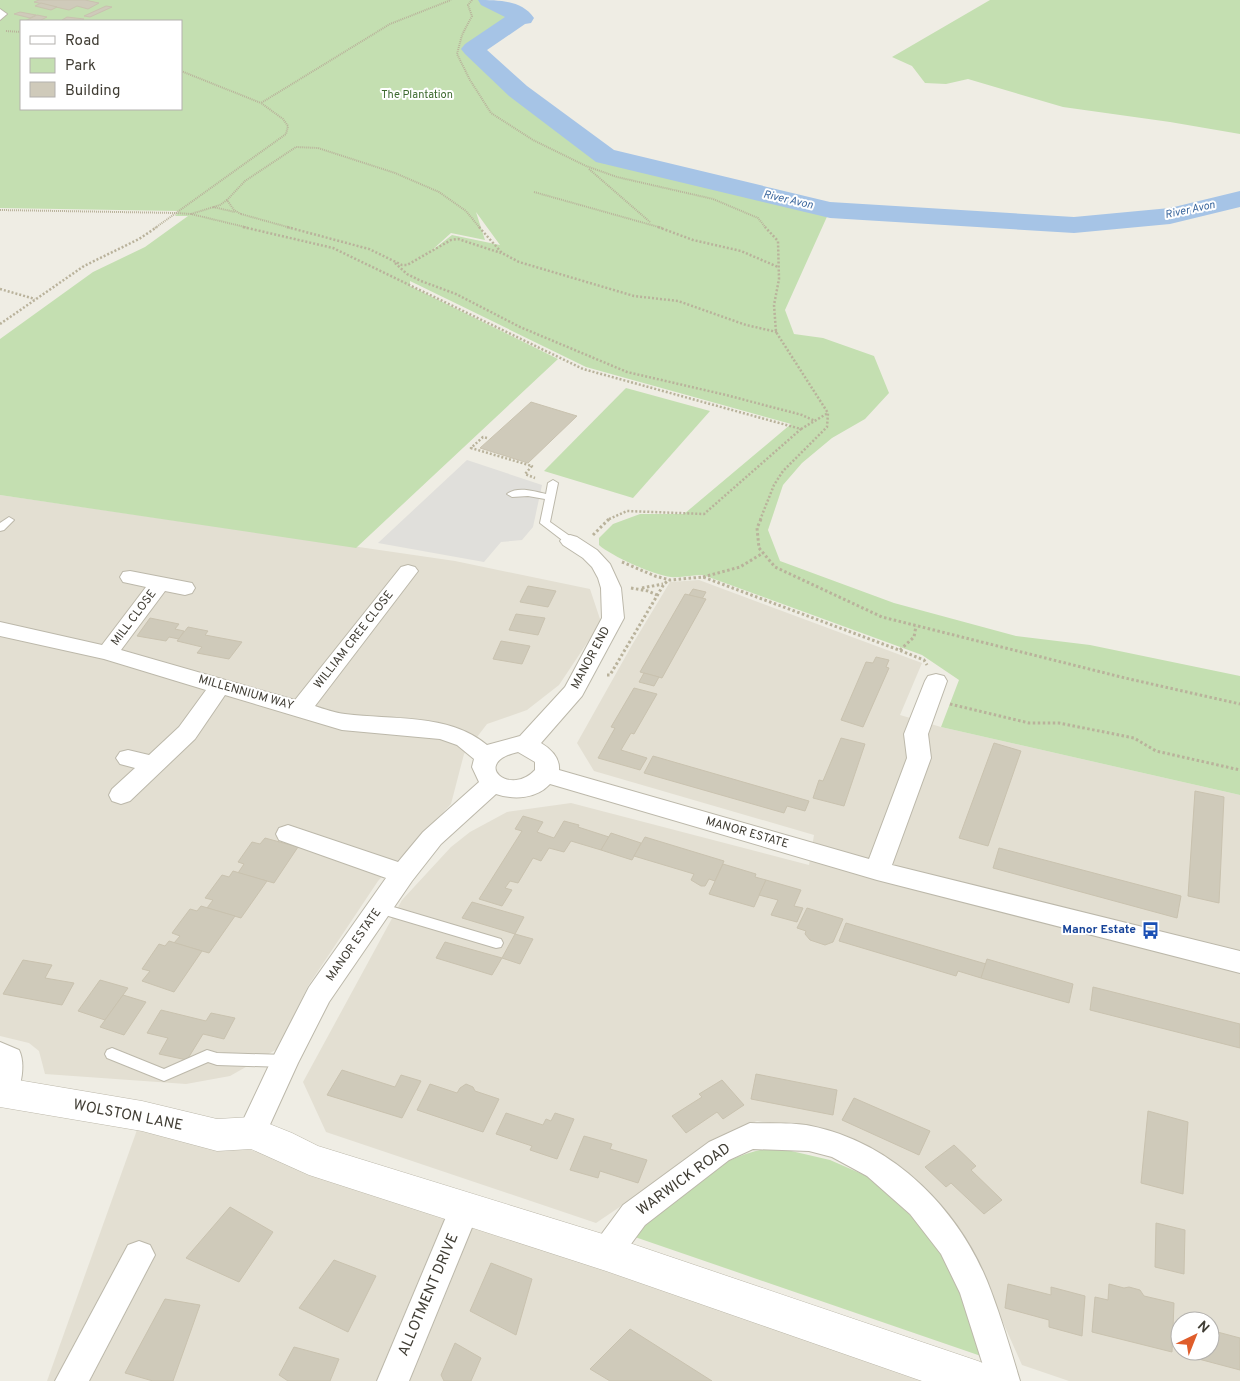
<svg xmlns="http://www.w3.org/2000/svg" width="1240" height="1381" viewBox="0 0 1240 1381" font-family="Overpass,sans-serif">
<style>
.residential{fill:#e3dfd2;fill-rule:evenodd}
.green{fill:#c4dfb1;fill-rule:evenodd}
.parking{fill:#e0dfdb}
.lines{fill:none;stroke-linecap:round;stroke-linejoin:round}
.river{fill:#a6c4e6;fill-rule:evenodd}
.building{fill:#cfcaba;stroke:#c9c2af}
.service-casing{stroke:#bcb8aa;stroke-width:2}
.minor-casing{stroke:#bcb8aa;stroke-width:2}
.tertiary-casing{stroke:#bcb8aa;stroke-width:1}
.path-far2{stroke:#b9b29b;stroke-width:2;stroke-dasharray:1 1;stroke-linecap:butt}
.path-far1{stroke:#b9b29b;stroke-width:2.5;stroke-dasharray:2 2;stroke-linecap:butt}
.path{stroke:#b9b29b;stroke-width:3;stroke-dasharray:2.5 2.5;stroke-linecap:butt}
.service{fill:#fff;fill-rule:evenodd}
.minor{fill:#fff;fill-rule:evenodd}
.tertiary{fill:#fff;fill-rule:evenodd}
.labels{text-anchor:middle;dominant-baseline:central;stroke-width:4;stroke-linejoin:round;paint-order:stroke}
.far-park-label{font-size:11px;fill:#3e6a30;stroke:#fff}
.far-water-label{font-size:11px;font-style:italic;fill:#3c689e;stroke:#fff}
.street-label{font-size:12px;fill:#403d34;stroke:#fff}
.transit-label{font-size:12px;font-weight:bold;fill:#164399;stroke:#fff;text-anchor:end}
.near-street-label{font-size:15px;fill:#403d34;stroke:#fff}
</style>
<rect width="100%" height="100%" fill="#efede4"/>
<g class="residential">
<polygon points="0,495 455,561 590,589 601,622 559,685 527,710 487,724 464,754 451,804 378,881 308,986 279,1048 230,1076 186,1084 45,1074 39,1051 29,1043 0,1036"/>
<path d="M699,580L922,663L900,715L941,727L1240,795V1381H1069L1022,1365L964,1235L900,1169L817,1131L757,1121L735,1129L596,1223L326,1132L303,1082L402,900L451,847L470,832L507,812L571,803L809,865L814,835L594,771L577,743L632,645L670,582ZM1180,1321H1210V1351H1180Z"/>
<polygon points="142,1116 885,1349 983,1381 47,1381"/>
</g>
<g class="green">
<path d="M0,0H483L518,19L473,49L518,92L605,156L830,210L785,310L794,334L823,338L874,356L889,393L865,419L832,438L802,463L783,485L768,530L780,561L894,603L1016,636L1090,645L1240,676V795L941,727L959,680L922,655L703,575C693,575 681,578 671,577C654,575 611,556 599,545V538L613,524L640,514H684L791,424L586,367L410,281V286L558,359L356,548L0,495V339L93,272L145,247L188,216H175L179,211L0,208ZM21,21H181V109H21ZM476,212L500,245L452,235L430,252L451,233L485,240Z"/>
<polygon points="990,0 1240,0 1240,134 1170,122 1063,107 968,79 946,84 925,83 912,66 892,57"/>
<polygon points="626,388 710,411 633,498 544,471"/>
<path d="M774,1147L830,1160L869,1177L911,1216L948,1259L965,1290L981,1356L632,1236C653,1218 673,1196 695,1179C716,1164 748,1151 774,1147Z"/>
</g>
<polygon class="parking" points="467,460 542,485 533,527 522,540 501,542 484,562 378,543"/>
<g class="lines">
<path class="river" d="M478,0C497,0 522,0 534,18L531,23L525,24L487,50L527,86L614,150L830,202L1074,217L1170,208L1240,191V207L1170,224L1074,233L830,218L596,162L509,96L465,54L461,49L465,44L505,17L481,5Z"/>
</g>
<g class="building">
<polygon points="39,0 85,0 99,3 88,9 77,6 69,10 34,2"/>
<polygon points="41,3 57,7 51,10 35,6"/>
<polygon points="106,6 112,7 90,17 84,16"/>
<polygon points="20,12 36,15 30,18 14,14"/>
<polygon points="37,15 47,17 39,21 25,21"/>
<polygon points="67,17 84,19 81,21 62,20"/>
<polygon points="531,402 577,416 528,463 480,448"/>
<polygon points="528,586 556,591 548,607 520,602"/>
<polygon points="693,589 706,592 702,599 689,595"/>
<polygon points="685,594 706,599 662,678 640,672"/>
<polygon points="516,614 545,618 538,635 509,630"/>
<polygon points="150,618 179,624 175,629 184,631 179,639 169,637 166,641 137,636"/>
<polygon points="188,627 208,631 205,635 242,642 229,659 197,653 202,647 177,641"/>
<polygon points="501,641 530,646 522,664 493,659"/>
<polygon points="876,657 889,660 886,667 889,668 863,727 841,720 866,662 873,663"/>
<polygon points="644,673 659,677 654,686 639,682"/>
<polygon points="634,688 657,694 634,734 631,733 621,750 647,758 640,770 598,758 615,728 611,727"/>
<polygon points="841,738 865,744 844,806 813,798 819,780 823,781"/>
<polygon points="994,743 1021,751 988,846 959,838"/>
<polygon points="653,756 809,801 805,811 787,806 784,813 644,773"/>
<polygon points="1195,791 1224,797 1219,903 1188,896"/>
<polygon points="523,816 543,822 537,832 554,838 564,821 579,825 578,827 609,837 601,850 571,841 564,852 549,848 541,861 533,858 518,883 510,881 505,888 512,890 502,906 479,899 522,831 515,829"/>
<polygon points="611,833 641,843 632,860 601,850"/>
<polygon points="645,837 724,861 715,881 709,879 705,886 701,886 691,880 694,874 634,856"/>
<polygon points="265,838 298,847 274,883 238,873 244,864 238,862 252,842 260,844"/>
<polygon points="999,848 1181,896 1177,918 993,868"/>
<polygon points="723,864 756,874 755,877 766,880 754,907 709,894"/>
<polygon points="233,871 267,881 241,918 207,908 213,900 205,898 222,875 229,877"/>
<polygon points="766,880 801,890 794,906 803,908 797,922 771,915 778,900 759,895"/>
<polygon points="472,902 524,917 515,934 462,918"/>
<polygon points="201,906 235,916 209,953 174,943 180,936 172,933 190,909 197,911"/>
<polygon points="807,908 843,919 833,942 825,945 810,940 805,934 806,931 797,928"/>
<polygon points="846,923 986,964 981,978 958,971 956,976 839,941"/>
<polygon points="515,934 533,939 520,964 502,958"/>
<polygon points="169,941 202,951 174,992 142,981 150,971 142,969 159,944 165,946"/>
<polygon points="445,942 502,958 492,975 436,958"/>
<polygon points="987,959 1073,984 1069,1003 981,978"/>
<polygon points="23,960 52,965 45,978 74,983 62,1005 3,994"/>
<polygon points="100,980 128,988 105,1020 78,1011"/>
<polygon points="1093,987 1240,1024 1240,1048 1090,1010"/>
<polygon points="123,995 146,1002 124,1035 100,1027"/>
<polygon points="161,1010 206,1021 211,1013 235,1018 224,1039 203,1034 187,1060 159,1054 168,1038 147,1033"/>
<polygon points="342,1070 395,1087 401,1075 421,1081 402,1118 327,1095"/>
<polygon points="756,1074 837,1090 833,1115 751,1099"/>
<polygon points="722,1080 744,1105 723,1119 717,1112 686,1133 672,1116 702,1097 699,1094"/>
<polygon points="430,1084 457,1093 460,1088 466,1084 473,1087 475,1091 499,1099 483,1132 417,1110"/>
<polygon points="854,1098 930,1131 919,1155 842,1120"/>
<polygon points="1148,1111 1188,1122 1183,1194 1141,1183"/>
<polygon points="506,1113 543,1125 546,1119 551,1121 555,1113 574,1119 557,1159 530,1150 532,1146 496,1134"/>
<polygon points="584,1136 612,1144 610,1149 647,1160 638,1183 600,1171 598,1178 570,1170"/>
<polygon points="954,1145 976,1166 971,1170 1002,1200 984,1214 951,1183 946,1187 925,1167"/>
<polygon points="230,1207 273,1232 239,1282 186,1258"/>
<polygon points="1156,1223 1185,1230 1184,1274 1155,1267"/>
<polygon points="334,1260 376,1276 348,1332 299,1308"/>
<polygon points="491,1263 532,1279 516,1335 470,1311"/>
<polygon points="1008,1284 1051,1295 1051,1287 1085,1296 1082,1336 1049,1327 1049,1320 1005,1308"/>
<polygon points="1109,1284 1124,1288 1129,1287 1140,1290 1144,1296 1174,1303 1172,1352 1092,1332 1095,1297 1108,1300"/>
<polygon points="165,1299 200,1305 173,1381 153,1381 125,1373"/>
<polygon points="630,1329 712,1381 610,1381 590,1369"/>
<polygon points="1210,1330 1240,1338 1240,1370 1191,1357 1191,1351 1210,1351"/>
<polygon points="455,1343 481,1358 471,1381 444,1381 441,1375"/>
<polygon points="294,1347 339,1359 330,1381 288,1381 279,1375"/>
</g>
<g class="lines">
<defs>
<g id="service">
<polygon points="0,9 7,14 0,20"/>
<path d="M553,480L558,483L550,522L574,539L575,541L574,543H566L540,523L545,499L528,496L512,497L507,494C517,486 534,491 546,494L548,483Z"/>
<polygon points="9,517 14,520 4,530 0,531 0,523"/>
<polygon points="380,903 501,939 503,943 501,947 496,948 375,912 374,908 375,904"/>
<polygon points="112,1048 164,1069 207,1050 217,1053 285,1055 290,1057 292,1061 290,1065 285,1067 217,1065 208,1062 164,1081 107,1058 105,1054 107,1050"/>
</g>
<g id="minor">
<path d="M570,535L577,537L597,550L610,564L621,588L624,618L582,696L541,743C551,749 560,758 559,770L869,859L907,758L904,734L925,681L928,676L936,674L944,676L947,681L928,734L931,758L892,865L1240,951V973L877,880L550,784C536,799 514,800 496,794L441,844L412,881L329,1002L298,1063L262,1142L252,1146L242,1142L237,1133L271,1061L309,987L386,878L279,840L276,834L279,828L288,825L398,862L423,832L479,782L472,767L474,759L457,745L440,739L342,730L225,695L195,739L130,801L121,804L112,801L109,795L112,789L135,768L120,764L116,758L120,752L128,750L149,755L179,727L206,690L104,659L0,636V622L102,645L146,587L123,582L120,577L123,572L130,571L192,583L195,588L192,593L185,595L165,591L121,650L295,700L401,567L408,565L415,567L418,571L315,706C324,709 335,713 345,714C391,720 449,713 487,745L520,736L565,687L602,618L601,588L598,578L592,567L583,558L563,545L560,541L563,537ZM518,752L535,762V770C510,797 470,763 518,752Z"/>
<path d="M0,1042L19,1050C26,1064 21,1087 14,1101L4,1104L0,1103Z"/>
<path d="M750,1123C770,1124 792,1122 811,1126C895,1143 962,1212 991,1291C1002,1320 1011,1351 1020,1381H988L960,1293L941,1254L910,1214L867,1176L832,1157L809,1151L753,1149L729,1160L645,1225L617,1263L606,1267L595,1263L590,1253L595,1243L623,1205L709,1142Z"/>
<polygon points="465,1194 476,1198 480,1208 409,1381 377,1381 454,1198"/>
<polygon points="139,1241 150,1245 155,1255 89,1381 55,1381 128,1245"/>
</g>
<polygon id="tertiary" points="0,1077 142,1101 217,1119 252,1117 292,1133 318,1146 606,1235 978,1361 992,1367 998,1381 922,1381 606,1271 309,1175 251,1149 217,1151 142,1131 0,1107"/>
</defs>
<use href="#service" class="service-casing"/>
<use href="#minor" class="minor-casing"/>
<use href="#tertiary" class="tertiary-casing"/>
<g class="path-far2">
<polyline points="472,0 468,5 472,16 462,35 457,54 470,80 491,113 533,140 586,166 617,177 713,199 758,218 766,228"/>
<polyline points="6,31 21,32"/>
<polyline points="181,71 261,103"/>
<polyline points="589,169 650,222"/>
<polyline points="534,192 662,228"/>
<polyline points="213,207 235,212"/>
<polyline points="0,210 176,213 286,134 288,126 283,119 261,103 390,24 451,0"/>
<polyline points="191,214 220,205 227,200"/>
<polyline points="241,214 234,210 227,200 245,181 296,147 318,148 395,173 439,192 466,211 480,228"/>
<polyline points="241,214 291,228"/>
<polyline points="155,228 176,213 191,214 249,228"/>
</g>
<g class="path-far1">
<polyline points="243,227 333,248 583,369 801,429 704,514 627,511 607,520"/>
<polyline points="287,227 369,249 402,265 407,265 451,240 458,239 501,253"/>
<polyline points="479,227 502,253 519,262 634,296 678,301 746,325 777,332"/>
<polyline points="658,227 693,240 741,251 778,267"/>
<polyline points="395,263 407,274 421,281 456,294 520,327 627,372 726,395 802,415 815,421"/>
<polyline points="0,289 35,299"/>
<polyline points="0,324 84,266 139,239 157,227"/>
<polyline points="801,429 828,413"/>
<polyline points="487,438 483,437 471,448 532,466 525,474 535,478"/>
<polyline points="760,520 774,485 783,471 827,427 828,413 776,332 774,305 779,279 778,241 765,227"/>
</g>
<g class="path">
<polyline points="761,519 757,528 759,548 775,567 882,617 1125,678 1240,704"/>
<polyline points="593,535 609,519"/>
<polyline points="622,562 655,576 670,580 703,577 899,650 924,660 927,665"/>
<polyline points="703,577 740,567 763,553"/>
<polyline points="631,588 648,591 657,595"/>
<polyline points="642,588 663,584"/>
<polyline points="900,650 914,637 916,626"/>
<polyline points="607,675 610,675 664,584 669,580"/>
<polyline points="950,704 1029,723 1059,723 1134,738 1156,751 1240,770"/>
</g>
<use href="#service" class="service"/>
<use href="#minor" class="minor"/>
<use href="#tertiary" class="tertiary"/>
</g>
<defs>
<symbol id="bus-bare" viewBox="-9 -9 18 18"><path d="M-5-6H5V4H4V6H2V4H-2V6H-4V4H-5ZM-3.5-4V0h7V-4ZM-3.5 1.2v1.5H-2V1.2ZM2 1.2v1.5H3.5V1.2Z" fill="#1a4fb4" stroke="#fff" stroke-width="2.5" paint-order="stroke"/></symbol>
</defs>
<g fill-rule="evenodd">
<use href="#bus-bare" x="1138" y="918" width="25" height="25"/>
</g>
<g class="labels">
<g class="far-park-label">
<text x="417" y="95">The Plantation</text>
</g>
<g class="far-water-label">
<text transform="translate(788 200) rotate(13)">River Avon</text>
<text transform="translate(1190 210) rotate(-12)">River Avon</text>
</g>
<g class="street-label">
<text transform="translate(134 618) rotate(-53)">MILL CLOSE</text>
<text transform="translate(354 640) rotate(-52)">WILLIAM CREE CLOSE</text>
<text transform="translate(591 658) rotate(-62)">MANOR END</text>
<text transform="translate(246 693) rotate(16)">MILLENNIUM WAY</text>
<text transform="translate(747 833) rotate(16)">MANOR ESTATE</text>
<text transform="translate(354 945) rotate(-55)">MANOR ESTATE</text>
</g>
<g class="transit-label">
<text x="1136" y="930">Manor Estate</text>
</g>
<g class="near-street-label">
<text transform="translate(128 1116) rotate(11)">WOLSTON LANE</text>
<text transform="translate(684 1180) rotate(-36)">WARWICK ROAD</text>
<text transform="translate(429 1295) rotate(-67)">ALLOTMENT DRIVE</text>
</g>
</g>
<rect x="20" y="20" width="162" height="90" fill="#ffffff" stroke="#b3b1ae"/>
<rect x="30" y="36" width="25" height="8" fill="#ffffff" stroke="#b3b1ae"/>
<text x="65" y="45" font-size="15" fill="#403d34">Road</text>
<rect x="30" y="58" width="25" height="15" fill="#c4dfb1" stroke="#b3b1ae"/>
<text x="65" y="70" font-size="15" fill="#403d34">Park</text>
<rect x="30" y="82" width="25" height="15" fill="#cfcaba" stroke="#b3b1ae"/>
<text x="65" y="95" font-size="15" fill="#403d34">Building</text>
<g transform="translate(1195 1336) rotate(43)"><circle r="24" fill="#ffffff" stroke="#b3b1ae"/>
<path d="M0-4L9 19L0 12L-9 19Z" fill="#df5d2b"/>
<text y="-8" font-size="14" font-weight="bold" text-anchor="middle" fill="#403d34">N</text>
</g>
</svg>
